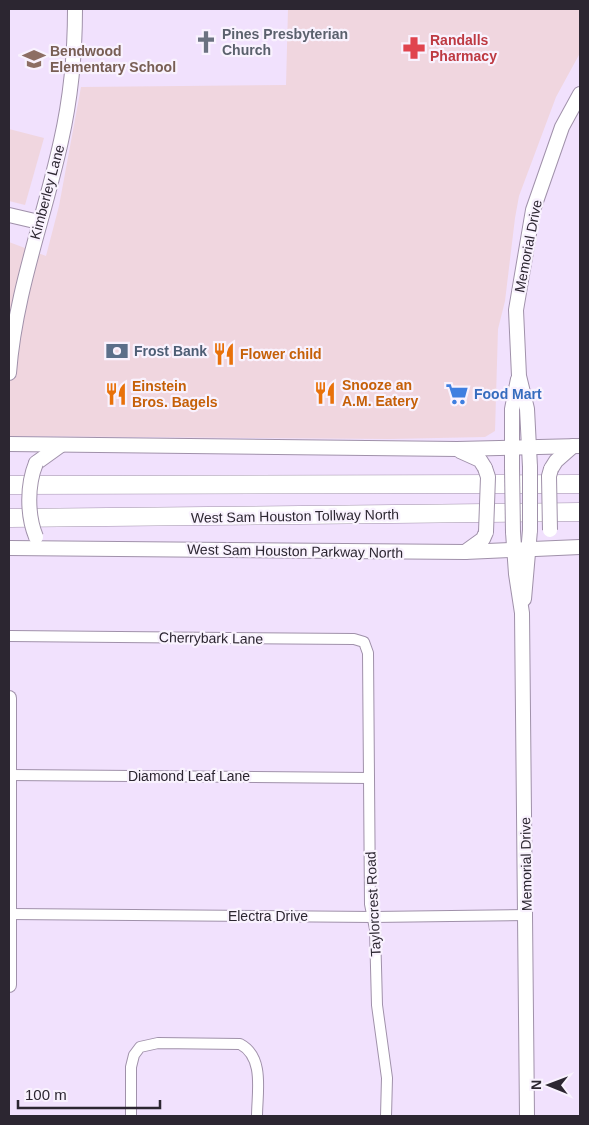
<svg xmlns="http://www.w3.org/2000/svg" width="589" height="1125" viewBox="0 0 589 1125" font-family="Helvetica,sans-serif">
<style>
.commercial{fill:#f0d6df}
.lines{fill:none;stroke-linecap:round;stroke-linejoin:round}
.street-casing{stroke:#a091aa;stroke-width:12}
.secondary-casing{stroke:#a091aa;stroke-width:16}
.highway-casing{stroke:#a091aa;stroke-width:19}
.street{stroke:#fff;stroke-width:10}
.secondary{stroke:#fff;stroke-width:14}
.highway{stroke:#fff;stroke-width:18}
.secondary-bridge-casing{stroke:#a091aa;stroke-width:16;stroke-linecap:butt}
.secondary-bridge{stroke:#fff;stroke-width:14}
.labels{text-anchor:middle;dominant-baseline:central;stroke-width:4.5;stroke-linejoin:round;paint-order:stroke}
.worship-label{font-size:14px;font-weight:bold;fill:#5b616d;stroke:#f9f2fe;text-anchor:start}
.health-label{font-size:14px;font-weight:bold;fill:#be3a42;stroke:#f9f2fe;text-anchor:start}
.education-label{font-size:14px;font-weight:bold;fill:#785e54;stroke:#f9f2fe;text-anchor:start}
.street-label{font-size:14px;fill:#2c2631;stroke:#f9f2fe}
.service-label{font-size:14px;font-weight:bold;fill:#4e5e75;stroke:#f9f2fe;text-anchor:start}
.food-label{font-size:14px;font-weight:bold;fill:#c56008;stroke:#f9f2fe;text-anchor:start}
.shop-label{font-size:14px;font-weight:bold;fill:#366cbe;stroke:#f9f2fe;text-anchor:start}
</style>
<rect width="100%" height="100%" fill="#f1e1fd"/>
<g class="commercial">
<polygon points="288,9 580,9 580,53 556,97 519,196 515,218 505,301 498,329 495,431 485,437 390,439 9,436 9,242 46,256 59,206 81,87 286,85"/>
<polygon points="9,129 44,138 25,205 9,201"/>
</g>
<g class="lines">
<defs>
<g id="street">
<polyline points="9,636 354,639 364,642 368,653 370,904 375,929 377,1005 387,1078 386,1116"/>
<polyline points="10,775 369,778"/>
<polyline points="10,914 373,917 527,915"/>
<path d="M131,1116V1067L134,1055L140,1047L158,1043L240,1044C265,1057 257,1093 257,1116"/>
</g>
<g id="secondary">
<polyline points="9,215 39,222"/>
<path d="M9,373C15,293 44,219 61,141C71,97 75,53 75,9"/>
<polyline points="9,444 457,449 580,446"/>
<polyline points="460,451 480,460 485,468"/>
<polyline points="36,463 61,445"/>
<polyline points="530,467 527,409 519,376 516,310 533,210 562,127 580,94"/>
<polyline points="512,468 512,409 518,379"/>
<polyline points="551,469 556,461 573,446"/>
<polyline points="513,532 516,574 522,613 527,1116"/>
<polyline points="9,548 465,552 580,547"/>
<polyline points="465,552 483,539 486,532"/>
<polyline points="524,599 530,530"/>
<polyline points="9,698 9,985"/>
</g>
<g id="highway">
<polyline points="9,485 580,484"/>
<polyline points="9,518 580,512"/>
</g>
</defs>
<use href="#street" class="street-casing"/>
<use href="#secondary" class="secondary-casing"/>
<use href="#highway" class="highway-casing"/>
<use href="#street" class="street"/>
<use href="#secondary" class="secondary"/>
<use href="#highway" class="highway"/>
<defs>
<g id="secondary-bridge">
<path d="M36,463C27,485 27,515 36,537"/>
<polyline points="530,467 530,530"/>
<polyline points="485,468 488,477 486,532"/>
<polyline points="512,468 513,532"/>
<polyline points="550,530 549,476 551,469"/>
</g>
</defs>
<use href="#secondary-bridge" class="secondary-bridge-casing"/>
<use href="#secondary-bridge" class="secondary-bridge"/>
</g>
<defs>
<symbol id="church-bare" viewBox="-9 -9 18 18"><path d="M-1.2-6h2.4v3.5h3.3v2.4h-3.3V6h-2.4V-.1h-3.3v-2.4h3.3Z" fill="#6b7280" stroke="#f9f2fe" stroke-width="2.5" paint-order="stroke"/></symbol>
<symbol id="pharmacy-bare" viewBox="-9 -9 18 18"><path d="M-2-6h4v4h4v4h-4v4h-4v-4h-4v-4h4Z" fill="#e0444e" stroke="#f9f2fe" stroke-width="2.5" paint-order="stroke"/></symbol>
<symbol id="school-bare" viewBox="-9 -9 18 18"><path d="M0-5L7-2L0 1L-7-2ZM-4 1L0 2.5L4 1V4Q0 6-4 4Z" fill="#8d6e63" stroke="#f9f2fe" stroke-width="2.5" paint-order="stroke"/></symbol>
<symbol id="bank-bare" viewBox="-9 -9 18 18"><path d="M-6-4H6V4H-6ZM0-2.3a2.3 2.3 0 1 0 0 4.6a2.3 2.3 0 1 0 0-4.6Z" fill="#5c6f8a" stroke="#f9f2fe" stroke-width="2.5" paint-order="stroke"/></symbol>
<symbol id="restaurant-bare" viewBox="-9 -9 18 18"><path d="M-5-6h1v4h1v-4h1v4h1v-4h1v5L-1.5 .5V6h-2V.5L-5-1ZM5-6V6H3V1.5H1.5Q1.5-4 5-6Z" fill="#e8710a" stroke="#f9f2fe" stroke-width="2.5" paint-order="stroke"/></symbol>
<symbol id="supermarket-bare" viewBox="-9 -9 18 18"><path d="M-6-5.5h2.5l.6 2H6L4.5 2H-2.5L-4.4-4H-6ZM-1.5 3.2a1.3 1.3 0 1 0 .1 0ZM3 3.2a1.3 1.3 0 1 0 .1 0Z" fill="#3f7fe0" stroke="#f9f2fe" stroke-width="2.5" paint-order="stroke"/></symbol>
</defs>
<g fill-rule="evenodd">
<use href="#church-bare" x="190" y="26" width="32" height="32"/>
<use href="#pharmacy-bare" x="398" y="32" width="32" height="32"/>
<use href="#school-bare" x="18" y="43" width="32" height="32"/>
<use href="#bank-bare" x="101" y="335" width="32" height="32"/>
<use href="#restaurant-bare" x="208" y="338" width="32" height="32"/>
<use href="#restaurant-bare" x="309" y="377" width="32" height="32"/>
<use href="#restaurant-bare" x="100" y="378" width="32" height="32"/>
<use href="#supermarket-bare" x="441" y="378" width="32" height="32"/>
</g>
<g class="labels">
<g class="worship-label">
<text x="222" y="34">Pines Presbyterian<tspan x="222" dy="16">Church</tspan></text>
</g>
<g class="health-label">
<text x="430" y="40">Randalls<tspan x="430" dy="16">Pharmacy</tspan></text>
</g>
<g class="education-label">
<text x="50" y="51">Bendwood<tspan x="50" dy="16">Elementary School</tspan></text>
</g>
<g class="street-label">
<text transform="translate(47 192) rotate(-75)">Kimberley Lane</text>
<text transform="translate(528 246) rotate(-79)">Memorial Drive</text>
<text transform="translate(295 516) rotate(-1)">West Sam Houston Tollway North</text>
<text transform="translate(295 551) rotate(1)">West Sam Houston Parkway North</text>
<text transform="translate(211 638) rotate(1)">Cherrybark Lane</text>
<text x="189" y="776">Diamond Leaf Lane</text>
<text transform="translate(526 864) rotate(-91)">Memorial Drive</text>
<text transform="translate(373 904) rotate(-93)">Taylorcrest Road</text>
<text x="268" y="916">Electra Drive</text>
</g>
<g class="service-label">
<text x="134" y="351">Frost Bank</text>
</g>
<g class="food-label">
<text x="240" y="354">Flower child</text>
<text x="342" y="385">Snooze an<tspan x="342" dy="16">A.M. Eatery</tspan></text>
<text x="132" y="386">Einstein<tspan x="132" dy="16">Bros. Bagels</tspan></text>
</g>
<g class="shop-label">
<text x="474" y="394">Food Mart</text>
</g>
</g>
<rect width="589" height="1125" fill="none" stroke="#2c2631" stroke-width="20"/>
<g transform="translate(549 1085) rotate(271)" stroke="#f9f2fe" stroke-width="4" paint-order="stroke">
<path d="M0-4L9 19L0 12L-9 19Z" fill="#2c2631"/>
<text y="-8" font-size="14" font-weight="bold" text-anchor="middle" fill="#2c2631">N</text>
</g>
<path d="M18 1100v8h142v-8" fill="none" stroke="#2c2631" stroke-width="2.5"/>
<text x="25" y="1100" font-size="15" fill="#2c2631" stroke="#f9f2fe" stroke-width="4" paint-order="stroke">100 m</text>
</svg>
